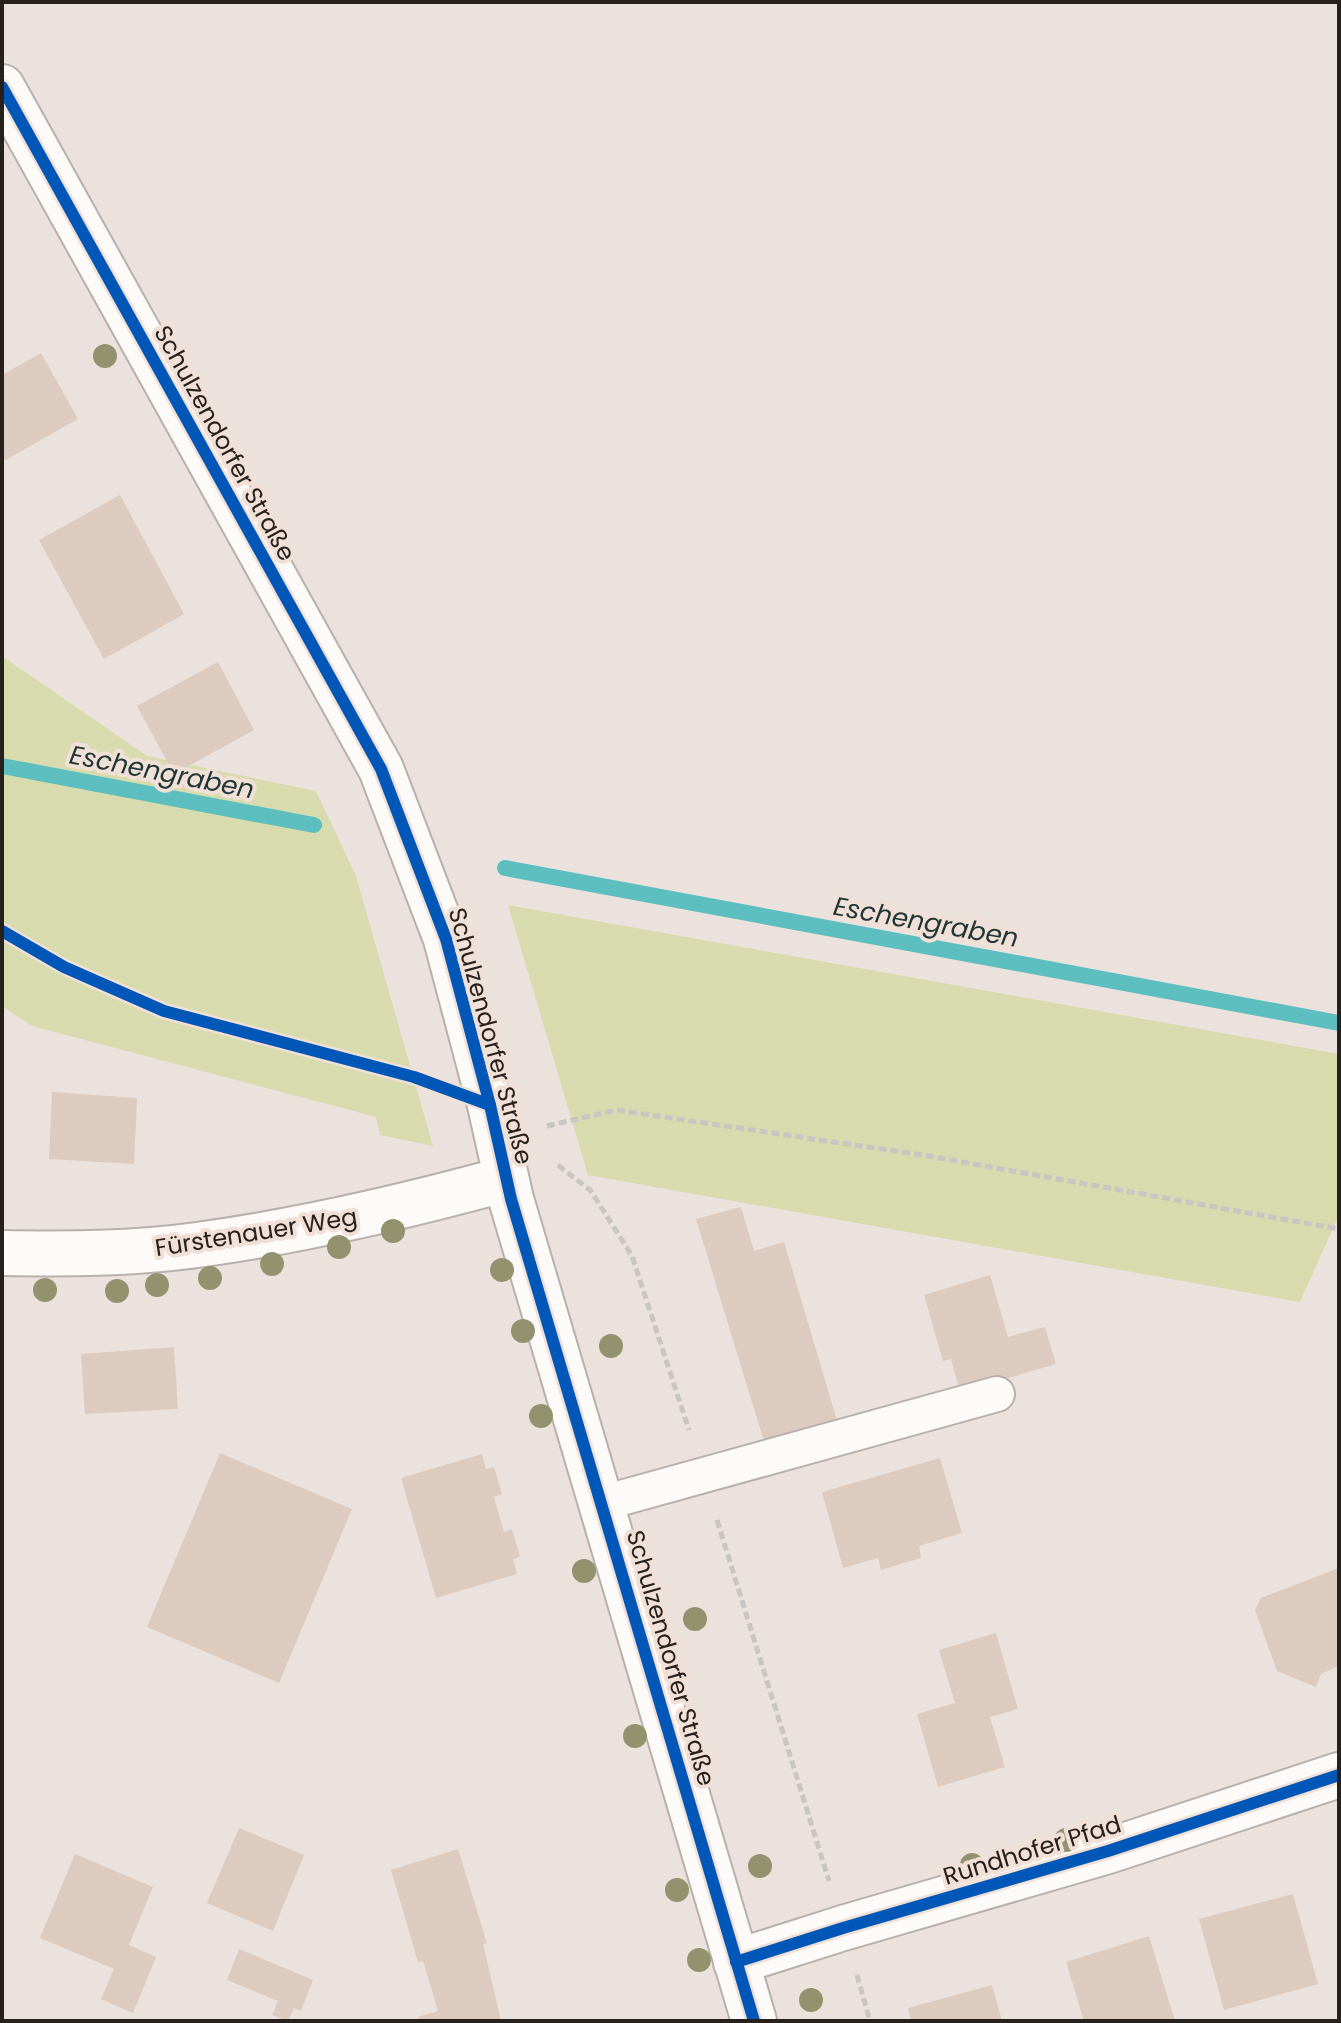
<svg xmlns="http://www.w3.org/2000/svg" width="1341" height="2023" viewBox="0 0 1341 2023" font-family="Poppins,sans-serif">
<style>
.green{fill:#d7dbae}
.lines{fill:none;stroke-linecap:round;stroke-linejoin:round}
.stream{stroke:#5cbebe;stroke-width:16}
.building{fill:#decbbf}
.lane-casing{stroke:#b7b0ac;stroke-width:38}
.street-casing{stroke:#b7b0ac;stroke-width:48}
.path{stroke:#c8c5c3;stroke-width:5;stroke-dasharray:8 4;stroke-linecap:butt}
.lane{stroke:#fcfbfa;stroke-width:34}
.street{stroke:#fcfbfa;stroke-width:44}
.cycleway-casing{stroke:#f1e0d7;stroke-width:17}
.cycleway{stroke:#0057b8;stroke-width:12}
.tree{fill:#92936e}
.labels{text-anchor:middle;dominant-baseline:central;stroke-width:8;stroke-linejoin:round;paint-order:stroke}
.street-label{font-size:24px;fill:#27211e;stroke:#f1e0d7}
.water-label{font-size:26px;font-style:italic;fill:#203737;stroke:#f1e0d7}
</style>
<rect width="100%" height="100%" fill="#ebe2dd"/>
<g class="green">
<polygon points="2,656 147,756 316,791 356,876 433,1146 380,1135 376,1117 32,1026 2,1006"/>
<polygon points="508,905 1339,1054 1339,1215 1300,1302 588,1175"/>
</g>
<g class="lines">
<g class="stream">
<polyline points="2,766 314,825"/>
<polyline points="505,868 1339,1023"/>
</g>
</g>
<g class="building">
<polygon points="41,353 78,419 2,462 2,375"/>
<polygon points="120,495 184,614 104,659 39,540"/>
<polygon points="218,662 254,730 174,774 137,706"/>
<polygon points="52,1092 137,1098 134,1164 49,1159"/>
<polygon points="741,1207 754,1251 784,1242 839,1427 766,1448 696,1219"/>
<polygon points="990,1275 1008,1337 1045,1327 1056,1364 954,1394 959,1388 951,1359 943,1361 924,1295"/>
<polygon points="174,1347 178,1409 85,1414 81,1354"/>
<polygon points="220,1453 352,1509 279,1683 147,1627"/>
<polygon points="482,1454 486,1469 494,1467 502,1494 494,1497 504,1532 512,1529 520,1557 513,1559 517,1574 436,1598 401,1478"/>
<polygon points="940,1458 962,1533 919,1546 921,1558 881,1570 878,1558 843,1568 822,1492"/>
<polygon points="1339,1568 1339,1666 1321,1674 1316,1687 1277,1671 1255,1610 1261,1598"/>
<polygon points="996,1633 1018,1709 990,1717 1005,1767 938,1787 917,1714 955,1703 939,1650"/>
<polygon points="239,1828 304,1855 273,1931 207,1903"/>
<polygon points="458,1849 487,1943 483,1944 501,2021 419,2021 418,2017 438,2011 423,1961 418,1962 391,1870"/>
<polygon points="75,1854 153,1887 129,1945 156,1957 133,2013 101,1999 114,1969 40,1938"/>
<polygon points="1293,1894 1318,1984 1224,2010 1199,1919"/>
<polygon points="1149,1936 1175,2021 1084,2021 1066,1962"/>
<polygon points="239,1949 313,1980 301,2011 294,2008 288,2021 272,2015 278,2001 227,1980"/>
<polygon points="992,1985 1002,2021 911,2021 908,2008"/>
</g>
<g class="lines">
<defs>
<polyline id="lane" points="603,1503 997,1394"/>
<g id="street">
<polyline points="2,87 381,769 446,939 490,1105 511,1199 754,2021"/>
<path d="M2,1253C67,1254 132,1254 197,1245C301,1231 404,1207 506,1179"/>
<polyline points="736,1962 843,1928 1108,1851 1339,1775"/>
</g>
</defs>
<use href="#lane" class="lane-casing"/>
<use href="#street" class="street-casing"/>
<g class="path">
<polyline points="2,931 64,967 164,1011 433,1084"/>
<polyline points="547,1126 616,1110 929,1156 1339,1229"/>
<polyline points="558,1165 591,1191 632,1256 689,1430"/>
<polyline points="717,1520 829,1881"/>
<polyline points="857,1975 870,2021"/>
</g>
<use href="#lane" class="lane"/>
<use href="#street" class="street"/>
<defs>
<g id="cycleway">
<polyline points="2,87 381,769 446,939 490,1105 511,1199 754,2021"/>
<polyline points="2,931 64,967 164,1011 414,1077 490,1105"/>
<polyline points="736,1962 843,1928 1108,1851 1339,1775"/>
</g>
</defs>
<use href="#cycleway" class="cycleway-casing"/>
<use href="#cycleway" class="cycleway"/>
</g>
<g class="tree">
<circle cx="105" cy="356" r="12"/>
<circle cx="393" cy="1231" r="12"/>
<circle cx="339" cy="1247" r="12"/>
<circle cx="272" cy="1264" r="12"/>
<circle cx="502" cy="1270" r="12"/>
<circle cx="210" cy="1278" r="12"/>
<circle cx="157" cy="1285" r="12"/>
<circle cx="45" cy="1290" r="12"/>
<circle cx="117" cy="1291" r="12"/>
<circle cx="523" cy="1331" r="12"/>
<circle cx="611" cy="1346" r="12"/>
<circle cx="541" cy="1416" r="12"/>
<circle cx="584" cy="1571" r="12"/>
<circle cx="695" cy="1619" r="12"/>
<circle cx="635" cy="1736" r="12"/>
<circle cx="1066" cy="1840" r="12"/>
<circle cx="972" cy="1865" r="12"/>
<circle cx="760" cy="1866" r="12"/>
<circle cx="677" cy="1890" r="12"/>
<circle cx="699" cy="1960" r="12"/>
<circle cx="811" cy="2000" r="12"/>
</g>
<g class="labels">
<g class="street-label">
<text transform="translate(225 443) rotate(61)">Schulzendorfer Straße</text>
<text transform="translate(491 1036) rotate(75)">Schulzendorfer Straße</text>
<text transform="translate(256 1232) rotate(-9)">Fürstenauer Weg</text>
<text transform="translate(671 1658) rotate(74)">Schulzendorfer Straße</text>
<text transform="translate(1032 1850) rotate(-17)">Rundhofer Pfad</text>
</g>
<g class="water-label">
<text transform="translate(162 772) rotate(11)">Eschengraben</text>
<text transform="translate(926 922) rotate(10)">Eschengraben</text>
</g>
</g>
<rect width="1341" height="2023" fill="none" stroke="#27211e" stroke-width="8"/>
</svg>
